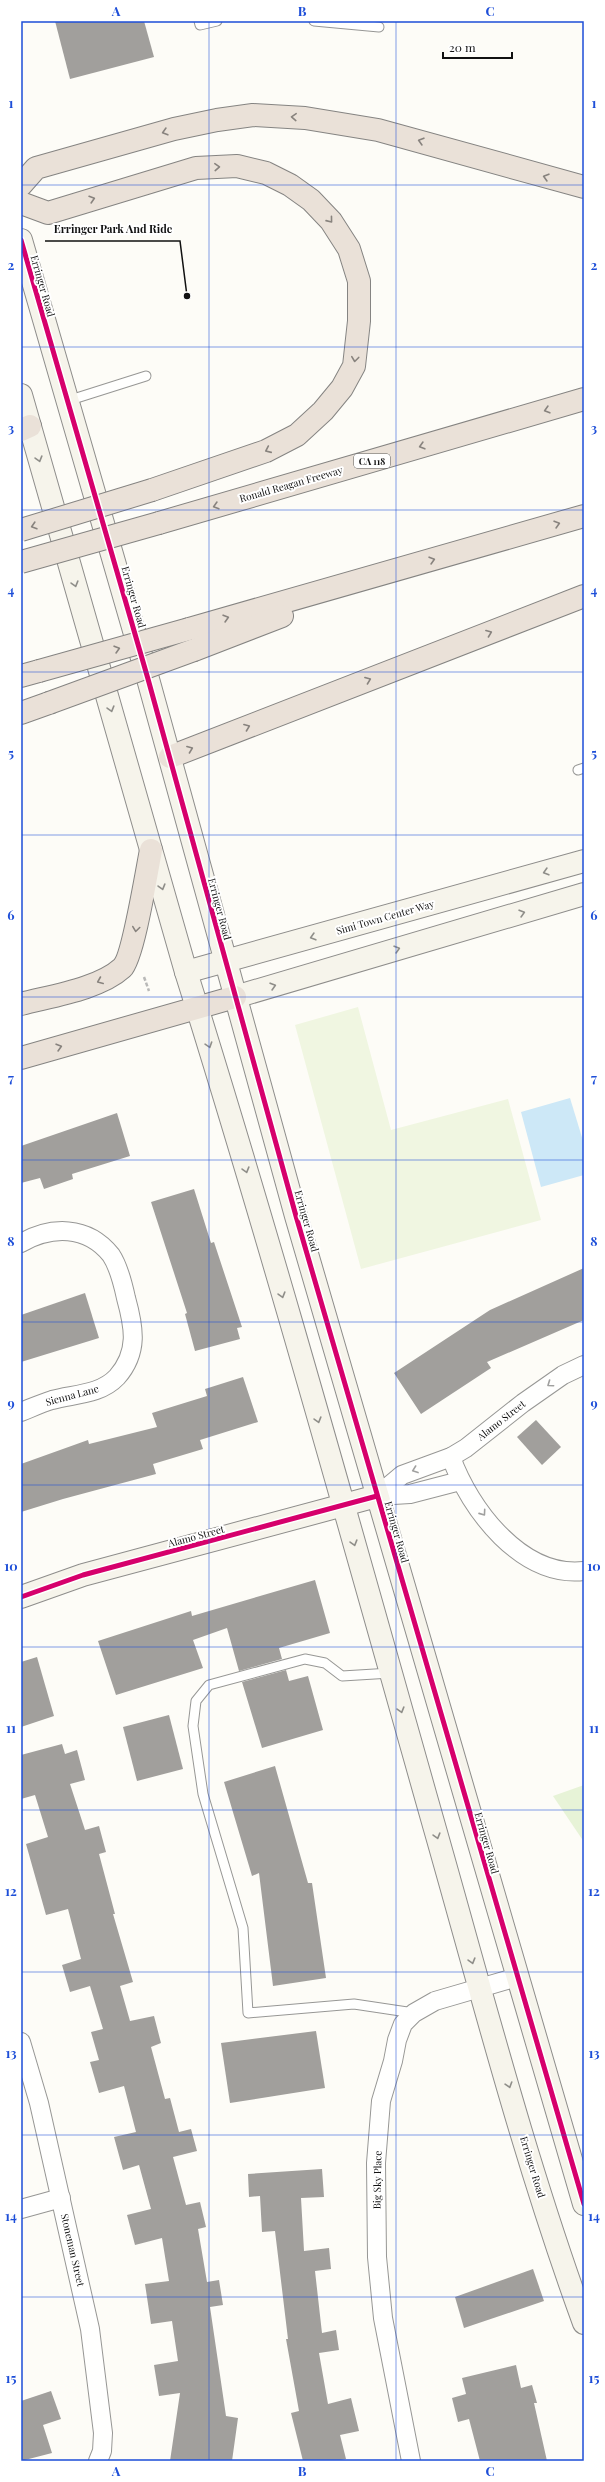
<svg xmlns="http://www.w3.org/2000/svg" width="605" height="2482" viewBox="0 0 605 2482" font-family="'Playfair Display',serif">
<style>
.green{fill:#e7f3d7}
.pitch{fill:#f0f6e1}
.water{fill:#cde8f7}
.building{fill:#a19f9c}
.lines{fill:none;stroke-linecap:round;stroke-linejoin:round}
.lane-casing{stroke:#979795;stroke-width:11}
.street-casing{stroke:#979795;stroke-width:20}
.secondary-casing{stroke:#8e8d8b;stroke-width:24}
.highway-casing{stroke:#858482;stroke-width:24}
.path{stroke:#b9b9b8;stroke-width:2.5;stroke-dasharray:4 2;stroke-linecap:butt}
.lane{stroke:#fffffe;stroke-width:9}
.street{stroke:#fffffe;stroke-width:18}
.secondary{stroke:#f6f4eb;stroke-width:22}
.highway{stroke:#eae1d8;stroke-width:22}
.highway-bridge-casing{stroke:#858482;stroke-width:24;stroke-linecap:butt}
.highway-bridge{stroke:#eae1d8;stroke-width:22}
.cycleway-casing{stroke:#fff;stroke-width:8}
.cycleway{stroke:#d6006c;stroke-width:5}
.oneway{stroke:#88837e}
.oneway2{stroke:#8f8e89}
.oneway3{stroke:#a0a09f}
.grid{fill:none;stroke:#1d4ed8;stroke-width:1;stroke-opacity:0.55}
.labels{text-anchor:middle;dominant-baseline:central;stroke-width:4;stroke-linejoin:round;paint-order:stroke}
.shield{fill:#fff;stroke:#585858;stroke-width:1}
.shield-label{font-size:9px;font-weight:bold;fill:#111}
.street-label{font-size:10px;fill:#111;stroke:#fff}
.leader{fill:none;stroke:#111;stroke-width:1.5}
.callout-dot{fill:#111;stroke:#fff;stroke-width:1.5}
.callout-label{font-size:11px;text-anchor:middle;font-weight:bold;fill:#111;stroke:#fff;stroke-width:4;stroke-linejoin:round;paint-order:stroke}
.neatline{fill:none;stroke:#1d4ed8;stroke-width:1.5}
.grid-label{font-size:13px;text-anchor:middle;font-weight:bold;fill:#1d4ed8}
</style>
<rect width="100%" height="100%" fill="#fdfcf7"/>
<polygon class="green" points="584,1785 584,1842 553,1796"/>
<polygon class="pitch" points="358,1007 391,1130 508,1099 541,1220 361,1269 295,1025"/>
<polygon class="water" points="570,1098 584,1144 584,1175 541,1187 521,1112"/>
<g class="building">
<polygon points="55,21 144,21 154,57 70,79"/>
<polygon points="117,1113 130,1156 72,1174 73,1179 44,1189 40,1178 21,1183 21,1146"/>
<polygon points="194,1189 211,1243 214,1242 242,1327 237,1328 240,1339 195,1351 185,1314 187,1313 151,1202"/>
<polygon points="584,1268 584,1320 487,1362 491,1368 421,1414 394,1373 490,1310"/>
<polygon points="85,1293 99,1338 21,1362 21,1315"/>
<polygon points="243,1377 258,1422 200,1440 203,1449 153,1464 156,1474 63,1499 21,1512 21,1464 88,1440 89,1444 157,1427 152,1413 207,1396 205,1389"/>
<polygon points="536,1420 561,1447 542,1465 517,1437"/>
<polygon points="315,1580 330,1633 279,1648 282,1659 239,1671 227,1628 193,1640 203,1668 116,1695 98,1641 191,1611 192,1616"/>
<polygon points="37,1657 54,1716 21,1727 21,1662"/>
<polygon points="286,1670 289,1681 308,1676 323,1730 262,1748 242,1682"/>
<polygon points="169,1715 183,1769 137,1781 123,1727"/>
<polygon points="62,1744 65,1754 77,1750 85,1780 70,1784 85,1830 99,1826 106,1852 99,1854 115,1914 113,1914 133,1982 120,1986 130,2021 154,2016 161,2043 151,2047 165,2099 170,2098 179,2132 191,2129 197,2151 173,2157 186,2205 200,2202 206,2227 198,2229 207,2282 219,2280 223,2305 210,2307 226,2416 238,2418 232,2461 170,2461 180,2393 159,2396 154,2365 178,2361 172,2321 151,2324 145,2284 169,2281 162,2238 135,2245 127,2215 151,2209 139,2165 123,2170 114,2137 136,2132 124,2086 99,2093 90,2062 99,2060 91,2032 103,2029 90,1986 70,1992 62,1965 81,1959 68,1909 46,1915 26,1844 48,1837 35,1795 21,1799 21,1755"/>
<polygon points="275,1766 308,1883 312,1883 326,1978 273,1986 259,1873 252,1876 224,1782"/>
<polygon points="316,2031 325,2088 230,2103 221,2043"/>
<polygon points="322,2169 324,2197 301,2198 304,2251 329,2248 331,2269 315,2271 322,2333 336,2330 339,2350 319,2353 328,2404 351,2398 359,2431 340,2435 346,2459 336,2461 303,2461 291,2413 299,2411 286,2339 288,2339 275,2231 262,2232 260,2196 249,2197 248,2174"/>
<polygon points="533,2269 544,2301 464,2328 455,2297"/>
<polygon points="516,2365 521,2388 532,2385 537,2403 534,2403 547,2461 480,2461 469,2419 458,2422 452,2398 466,2394 462,2378"/>
<polygon points="51,2391 61,2419 43,2425 52,2453 21,2461 21,2401"/>
</g>
<g class="lines">
<defs>
<g id="lane">
<polyline points="199,21 200,25 217,21"/>
<polyline points="314,21 379,27"/>
<polyline points="67,401 146,376"/>
<polyline points="578,770 584,768"/>
<polyline points="391,1673 342,1676 325,1663 305,1659 209,1685 196,1701 193,1726 203,1794 243,1928 248,2013 354,2004 414,2013"/>
</g>
<g id="street">
<path d="M21,1243C51,1226 87,1225 111,1255C119,1267 123,1284 126,1298C134,1327 139,1352 117,1377C100,1395 74,1394 52,1400C42,1403 31,1408 21,1412"/>
<path d="M451,1457C470,1510 522,1578 584,1571"/>
<polyline points="377,1496 402,1475 451,1457 466,1448 523,1403 563,1375 584,1365"/>
<polyline points="377,1496 410,1494 460,1481"/>
<polyline points="21,2042 39,2103 90,2329 103,2433 102,2451 98,2461"/>
<polyline points="21,2209 61,2198"/>
<polyline points="411,2461 383,2318 377,2257 376,2163 381,2101 393,2061 397,2040 403,2024 414,2013 435,2001 517,1977"/>
</g>
<g id="secondary">
<polyline points="21,240 148,679 296,1216 584,2204"/>
<path d="M21,395L186,972C275,1256 354,1543 435,1829C482,1994 525,2162 584,2323"/>
<polyline points="186,972 584,861"/>
<polyline points="235,997 584,894"/>
<polyline points="21,1597 83,1575 377,1496"/>
</g>
<g id="highway">
<polyline points="21,185 36,168 174,129 217,120 253,115 305,118 378,130 584,187"/>
<polyline points="21,203 48,213 196,168 237,166 266,173 290,185 311,200 331,221 349,249 359,281 359,321 354,366 342,388 323,411 297,435 266,451 152,490"/>
<polyline points="21,430 30,426"/>
<polyline points="159,523 584,399"/>
<polyline points="189,629 584,516"/>
<polyline points="194,650 282,616"/>
<polyline points="21,676 39,671"/>
<polyline points="21,713 49,703"/>
<polyline points="170,757 584,596"/>
<path d="M21,1004C51,996 99,989 122,968C133,958 147,870 151,850"/>
<polyline points="21,1058 235,997"/>
</g>
</defs>
<use href="#lane" class="lane-casing"/>
<use href="#street" class="street-casing"/>
<use href="#secondary" class="secondary-casing"/>
<use href="#highway" class="highway-casing"/>
<polyline class="path" points="144,977 149,991"/>
<use href="#lane" class="lane"/>
<use href="#street" class="street"/>
<use href="#secondary" class="secondary"/>
<use href="#highway" class="highway"/>
<defs>
<g id="highway-bridge">
<polyline points="21,530 152,490"/>
<polyline points="21,562 159,523"/>
<polyline points="39,671 189,629"/>
<polyline points="49,703 194,650"/>
</g>
</defs>
<use href="#highway-bridge" class="highway-bridge-casing"/>
<use href="#highway-bridge" class="highway-bridge"/>
<defs>
<g id="cycleway">
<polyline points="21,240 148,679 296,1216 584,2204"/>
<polyline points="21,1597 83,1575 377,1496"/>
</g>
</defs>
<use href="#cycleway" class="cycleway-casing"/>
<use href="#cycleway" class="cycleway"/>
</g>
<defs><path id="oneway-chevron" d="M-2-3.5L2.5 0L-2 3.5" fill="none" stroke-width="1.6" stroke-linecap="round" stroke-linejoin="round"/></defs>
<g class="oneway">
<use href="#oneway-chevron" transform="translate(294 117) rotate(-177)"/>
<use href="#oneway-chevron" transform="translate(165 132) rotate(164)"/>
<use href="#oneway-chevron" transform="translate(421 141) rotate(-164)"/>
<use href="#oneway-chevron" transform="translate(217 167) rotate(-3)"/>
<use href="#oneway-chevron" transform="translate(546 177) rotate(-164)"/>
<use href="#oneway-chevron" transform="translate(92 199) rotate(-17)"/>
<use href="#oneway-chevron" transform="translate(330 220) rotate(51)"/>
<use href="#oneway-chevron" transform="translate(355 359) rotate(97)"/>
<use href="#oneway-chevron" transform="translate(547 410) rotate(164)"/>
<use href="#oneway-chevron" transform="translate(422 446) rotate(164)"/>
<use href="#oneway-chevron" transform="translate(268 450) rotate(156)"/>
<use href="#oneway-chevron" transform="translate(216 506) rotate(164)"/>
<use href="#oneway-chevron" transform="translate(557 524) rotate(-16)"/>
<use href="#oneway-chevron" transform="translate(34 526) rotate(163)"/>
<use href="#oneway-chevron" transform="translate(432 560) rotate(-16)"/>
<use href="#oneway-chevron" transform="translate(226 618) rotate(-16)"/>
<use href="#oneway-chevron" transform="translate(489 633) rotate(-21)"/>
<use href="#oneway-chevron" transform="translate(117 649) rotate(-16)"/>
<use href="#oneway-chevron" transform="translate(368 680) rotate(-21)"/>
<use href="#oneway-chevron" transform="translate(247 727) rotate(-21)"/>
<use href="#oneway-chevron" transform="translate(190 749) rotate(-21)"/>
<use href="#oneway-chevron" transform="translate(136 929) rotate(98)"/>
<use href="#oneway-chevron" transform="translate(100 981) rotate(157)"/>
<use href="#oneway-chevron" transform="translate(59 1047) rotate(-16)"/>
</g>
<g class="oneway2">
<use href="#oneway-chevron" transform="translate(39 459) rotate(74)"/>
<use href="#oneway-chevron" transform="translate(75 584) rotate(74)"/>
<use href="#oneway-chevron" transform="translate(111 709) rotate(74)"/>
<use href="#oneway-chevron" transform="translate(546 872) rotate(164)"/>
<use href="#oneway-chevron" transform="translate(162 887) rotate(74)"/>
<use href="#oneway-chevron" transform="translate(522 913) rotate(-16)"/>
<use href="#oneway-chevron" transform="translate(313 937) rotate(164)"/>
<use href="#oneway-chevron" transform="translate(397 949) rotate(-16)"/>
<use href="#oneway-chevron" transform="translate(273 986) rotate(-16)"/>
<use href="#oneway-chevron" transform="translate(209 1045) rotate(72)"/>
<use href="#oneway-chevron" transform="translate(246 1170) rotate(74)"/>
<use href="#oneway-chevron" transform="translate(282 1295) rotate(74)"/>
<use href="#oneway-chevron" transform="translate(318 1420) rotate(74)"/>
<use href="#oneway-chevron" transform="translate(354 1543) rotate(74)"/>
<use href="#oneway-chevron" transform="translate(401 1710) rotate(74)"/>
<use href="#oneway-chevron" transform="translate(437 1836) rotate(74)"/>
<use href="#oneway-chevron" transform="translate(472 1961) rotate(74)"/>
<use href="#oneway-chevron" transform="translate(509 2085) rotate(73)"/>
</g>
<g class="oneway3">
<use href="#oneway-chevron" transform="translate(550 1384) rotate(145)"/>
<use href="#oneway-chevron" transform="translate(415 1470) rotate(160)"/>
<use href="#oneway-chevron" transform="translate(483 1513) rotate(55)"/>
</g>
<path class="grid" d="M209,21V2461M396,21V2461M21,185H584M21,347H584M21,510H584M21,672H584M21,835H584M21,997H584M21,1160H584M21,1322H584M21,1485H584M21,1647H584M21,1810H584M21,1972H584M21,2135H584M21,2297H584"/>
<g class="labels">
<rect class="shield" x="354" y="454" width="36" height="14" rx="3"/>
<g class="shield-label">
<text x="372" y="461">CA 118</text>
</g>
<g class="street-label">
<text transform="translate(43 286) rotate(74)">Erringer Road</text>
<text transform="translate(291 484) rotate(-16)">Ronald Reagan Freeway</text>
<text transform="translate(134 597) rotate(74)">Erringer Road</text>
<text transform="translate(220 909) rotate(75)">Erringer Road</text>
<text transform="translate(385 917) rotate(-16)">Simi Town Center Way</text>
<text transform="translate(307 1221) rotate(74)">Erringer Road</text>
<text transform="translate(72 1395) rotate(-15)">Sienna Lane</text>
<text transform="translate(501 1420) rotate(-38)">Alamo Street</text>
<text transform="translate(397 1532) rotate(74)">Erringer Road</text>
<text transform="translate(196 1536) rotate(-15)">Alamo Street</text>
<text transform="translate(487 1843) rotate(74)">Erringer Road</text>
<text transform="translate(533 2167) rotate(73)">Erringer Road</text>
<text transform="translate(377 2180) rotate(-89)">Big Sky Place</text>
<text transform="translate(73 2250) rotate(77)">Stoneman Street</text>
</g>
</g>
<path class="leader" d="M187 296L180 241H45"/>
<circle class="callout-dot" cx="187" cy="296" r="4"/>
<g class="callout-label">
<text x="113" y="233">Erringer Park And Ride</text>
</g>
<rect width="605" height="2482" fill="none" stroke="#ffffff" stroke-width="44"/>
<path d="M443 52v6h69v-6" fill="none" stroke="#111111" stroke-width="2"/>
<text x="449" y="52" font-size="12" fill="#111111" stroke="#ffffff" stroke-width="3" paint-order="stroke">20 m</text>
<rect x="22" y="22" width="561" height="2438" class="neatline"/>
<g class="grid-label">
<text x="116" y="16">A</text>
<text x="302" y="16">B</text>
<text x="490" y="16">C</text>
<text x="11" y="108">1</text>
<text x="594" y="108">1</text>
<text x="11" y="270">2</text>
<text x="594" y="270">2</text>
<text x="11" y="433">3</text>
<text x="594" y="433">3</text>
<text x="11" y="595">4</text>
<text x="594" y="595">4</text>
<text x="11" y="758">5</text>
<text x="594" y="758">5</text>
<text x="11" y="920">6</text>
<text x="594" y="920">6</text>
<text x="11" y="1083">7</text>
<text x="594" y="1083">7</text>
<text x="11" y="1246">8</text>
<text x="594" y="1246">8</text>
<text x="11" y="1408">9</text>
<text x="594" y="1408">9</text>
<text x="11" y="1571">10</text>
<text x="594" y="1571">10</text>
<text x="11" y="1733">11</text>
<text x="594" y="1733">11</text>
<text x="11" y="1896">12</text>
<text x="594" y="1896">12</text>
<text x="11" y="2058">13</text>
<text x="594" y="2058">13</text>
<text x="11" y="2221">14</text>
<text x="594" y="2221">14</text>
<text x="11" y="2383">15</text>
<text x="594" y="2383">15</text>
<text x="116" y="2476">A</text>
<text x="302" y="2476">B</text>
<text x="490" y="2476">C</text>
</g>
</svg>
